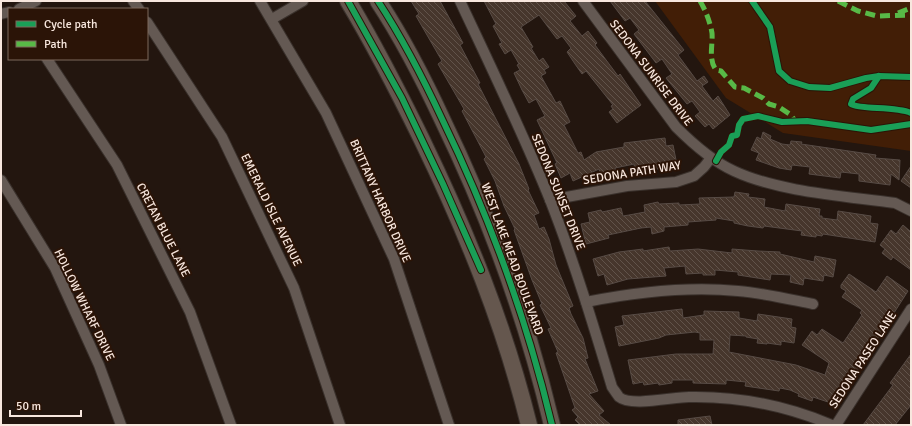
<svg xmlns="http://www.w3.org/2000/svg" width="912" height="426" viewBox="0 0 912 426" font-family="Signika,sans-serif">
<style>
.green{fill:#421e06}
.building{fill:url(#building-back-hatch);stroke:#574b45}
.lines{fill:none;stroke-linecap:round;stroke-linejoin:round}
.street-casing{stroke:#3a312c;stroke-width:12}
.primary-casing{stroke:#3a312c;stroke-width:18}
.street{stroke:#645953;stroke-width:10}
.primary{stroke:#65574e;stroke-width:16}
.quiet{stroke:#58b947;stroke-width:5;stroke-dasharray:10 5;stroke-linecap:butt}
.cycleway-casing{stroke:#2b1407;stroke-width:8}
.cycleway{stroke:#1a9f57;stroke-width:6}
.labels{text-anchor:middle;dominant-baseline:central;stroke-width:4;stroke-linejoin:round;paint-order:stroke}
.street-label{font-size:12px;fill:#f8e7de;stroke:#2b1407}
</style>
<defs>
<pattern id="building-back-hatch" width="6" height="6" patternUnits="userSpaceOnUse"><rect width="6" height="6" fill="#46362c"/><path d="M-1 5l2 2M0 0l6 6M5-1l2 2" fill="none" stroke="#61534a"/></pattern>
</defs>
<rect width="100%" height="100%" fill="#23160f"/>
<polygon class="green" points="655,1 911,1 911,151 783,133 726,98"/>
<g class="building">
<polygon points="411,1 440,1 463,43 460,45 480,83 478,84 519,164 529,189 528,190 539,213 534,215 539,229 544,227 549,239 556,265 573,306 569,308 571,314 583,338 588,358 585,359 598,391 589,394 604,411 599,415 611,425 580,425 575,420 578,417 572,410 575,408 556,353 558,352 548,329 551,328 540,305 542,304 532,280 514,230 515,229 504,206 495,181 484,159 486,157 462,111 464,109 438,64 442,61 416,16 419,14"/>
<polygon points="484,1 564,1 576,16 570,21 582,36 588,31 597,43 595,45 618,76 620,74 641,105 617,123 609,112 613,109 611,106 613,105 586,71 582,74 575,64 567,52 571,48 562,36 557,39 539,15 521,27 533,47 531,48 539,61 543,58 549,67 544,70 546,73 541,76 556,103 560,101 570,122 564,125 578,153 581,152 584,160 596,152 624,147 624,143 665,138 666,146 673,145 676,160 667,162 668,167 657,169 656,166 635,170 634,164 615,168 616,173 601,176 599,169 573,181 570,173 561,178 555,164 557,163 537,120 545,116 536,99 529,103 522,90 514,73 520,70 517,65 519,64 511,50 505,54 499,44 502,43 493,26 496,24"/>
<polygon points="610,1 645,1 684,50 678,55 697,81 704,76 708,82 702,86 713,101 718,96 730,115 713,129 709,124 705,127 695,116 700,112 692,101 687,104 666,78 672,74 662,59 656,63 634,34 639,30 630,18 625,21"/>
<polygon points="763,132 771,136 770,139 782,144 790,145 791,141 802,142 801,144 876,155 875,158 900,160 899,180 891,174 890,185 859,181 859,174 841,172 840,178 809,174 810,167 792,165 791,170 779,168 756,160 759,153 751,150 757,137 761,139"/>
<polygon points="911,166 911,188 901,181"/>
<polygon points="735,192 749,194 748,197 765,199 764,207 785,211 786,204 820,209 819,216 822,216 822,218 837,220 838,211 871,216 870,223 878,224 875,242 823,234 822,236 816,235 816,237 801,235 802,231 764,226 763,228 748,226 734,223 734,221 716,218 716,220 688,222 688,225 664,227 664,231 652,234 651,227 641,228 608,235 609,238 586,244 581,224 590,222 588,213 601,210 602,212 621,208 623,216 629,215 645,212 644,205 658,202 659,204 679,203 679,205 700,204 699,198 734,197"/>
<polygon points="903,225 911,232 911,270 893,257 891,260 882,253 885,249 880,245 891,230 896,234"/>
<polygon points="669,247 670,251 698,249 732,253 732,249 758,251 780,252 780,254 814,262 815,256 836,260 833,277 824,275 823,281 804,278 803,285 790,282 791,275 771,274 770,280 738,275 738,272 715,270 715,275 703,275 703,273 686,274 685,266 664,268 666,276 628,279 607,285 604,274 598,276 593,259 619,252 643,249 643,251"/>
<polygon points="849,274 876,292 887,276 908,291 853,377 848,373 837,405 813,397 812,401 798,396 799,394 790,390 780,388 779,391 745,386 746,382 726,380 726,384 693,383 693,380 672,380 672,383 659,385 658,383 644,385 643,382 633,384 628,360 676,354 713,354 714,340 700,340 700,333 695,332 666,335 659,338 619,346 615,327 624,325 622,316 682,309 683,318 704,315 704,311 739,312 739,318 757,321 758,314 792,319 791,327 796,328 794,343 781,341 781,345 767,343 767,344 757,343 758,339 746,337 746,336 730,335 729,352 796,365 825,375 829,363 802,345 812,331 817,335 822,329 843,343 862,315 860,313 862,310 842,297 846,291 841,288 841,285"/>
<polygon points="911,354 911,405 895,425 863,425 893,385 890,383"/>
<polygon points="710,416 712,425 678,425 678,420"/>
</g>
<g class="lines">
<defs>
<g id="street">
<polyline points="133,1 139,9"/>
<polyline points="260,1 326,113 394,259 449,425"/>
<path d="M460,1C491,67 523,133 550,200C574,261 593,324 612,387C614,390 617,394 619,397C631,407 673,397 689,397C738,396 787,406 832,425"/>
<path d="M583,1L676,127C693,144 712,161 734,171C779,192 845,196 895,203L911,211"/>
<polyline points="19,9 36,1"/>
<polyline points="1,14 9,12"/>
<polyline points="272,19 303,1"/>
<polyline points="147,22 222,137 294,288 340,425"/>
<polyline points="47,59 117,165 190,312 231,425"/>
<polyline points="1,180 55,268 99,365 121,425"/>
<polyline points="550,200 627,186 676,182 694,176 704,167 711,158"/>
<path d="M586,302C636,292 687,286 738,291C763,293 788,299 813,304"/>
<polyline points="836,425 911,309"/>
</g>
<g id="primary">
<path d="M348,1C375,46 399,93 422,140C467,233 504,324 529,425"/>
<path d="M378,1C403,39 424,80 443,121C490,218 527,320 552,425"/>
</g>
</defs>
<use href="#street" class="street-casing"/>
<use href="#primary" class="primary-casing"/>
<use href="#street" class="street"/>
<use href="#primary" class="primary"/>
<g class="quiet">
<path d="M700,1C706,11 710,22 712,33C713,45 708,59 716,70L721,71L735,87L744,88L763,98L769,104L779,107L791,115L795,121"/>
<polyline points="838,1 858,11 877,16 911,15"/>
<polyline points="898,13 911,8"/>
</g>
<defs>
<g id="cycleway">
<polyline points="348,1 402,98 443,184 481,270"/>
<path d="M378,1C403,39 424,80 443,121C490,218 527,320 552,425"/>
<polyline points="752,1 770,27 779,71 790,81 809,87 830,88 866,78 879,76 911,77"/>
<path d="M879,76L871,88L853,99L851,104C860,110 895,106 911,113"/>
<polyline points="716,161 721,152 729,145 732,136 737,135 739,125 743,119 758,116 782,122 807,121 871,130 911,124"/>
</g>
</defs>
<use href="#cycleway" class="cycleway-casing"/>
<use href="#cycleway" class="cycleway"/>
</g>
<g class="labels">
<g class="street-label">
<text transform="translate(651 73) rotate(53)">SEDONA SUNRISE DRIVE</text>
<text transform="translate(632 173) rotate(-9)">SEDONA PATH WAY</text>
<text transform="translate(558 192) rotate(68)">SEDONA SUNSET DRIVE</text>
<text transform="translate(380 201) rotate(66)">BRITTANY HARBOR DRIVE</text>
<text transform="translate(271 210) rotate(64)">EMERALD ISLE AVENUE</text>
<text transform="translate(163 230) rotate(63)">CRETAN BLUE LANE</text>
<text transform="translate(512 259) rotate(70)">WEST LAKE MEAD BOULEVARD</text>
<text transform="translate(84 305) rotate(64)">HOLLOW WHARF DRIVE</text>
<text transform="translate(863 360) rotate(-57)">SEDONA PASEO LANE</text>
</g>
</g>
<rect width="912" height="426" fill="none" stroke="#f8e7de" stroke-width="4"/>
<rect x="8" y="8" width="140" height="52" fill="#2b1407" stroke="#7d685d"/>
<rect x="16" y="21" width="20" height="6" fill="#1a9f57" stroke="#7d685d"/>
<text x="44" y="28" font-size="12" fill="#f8e7de">Cycle path</text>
<rect x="16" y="41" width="20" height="6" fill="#58b947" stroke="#7d685d"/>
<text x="44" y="48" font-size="12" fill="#f8e7de">Path</text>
<path d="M10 410v6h71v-6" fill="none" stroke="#f8e7de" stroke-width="2"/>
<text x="16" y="410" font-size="12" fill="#f8e7de" stroke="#2b1407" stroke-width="3" paint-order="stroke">50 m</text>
</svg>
